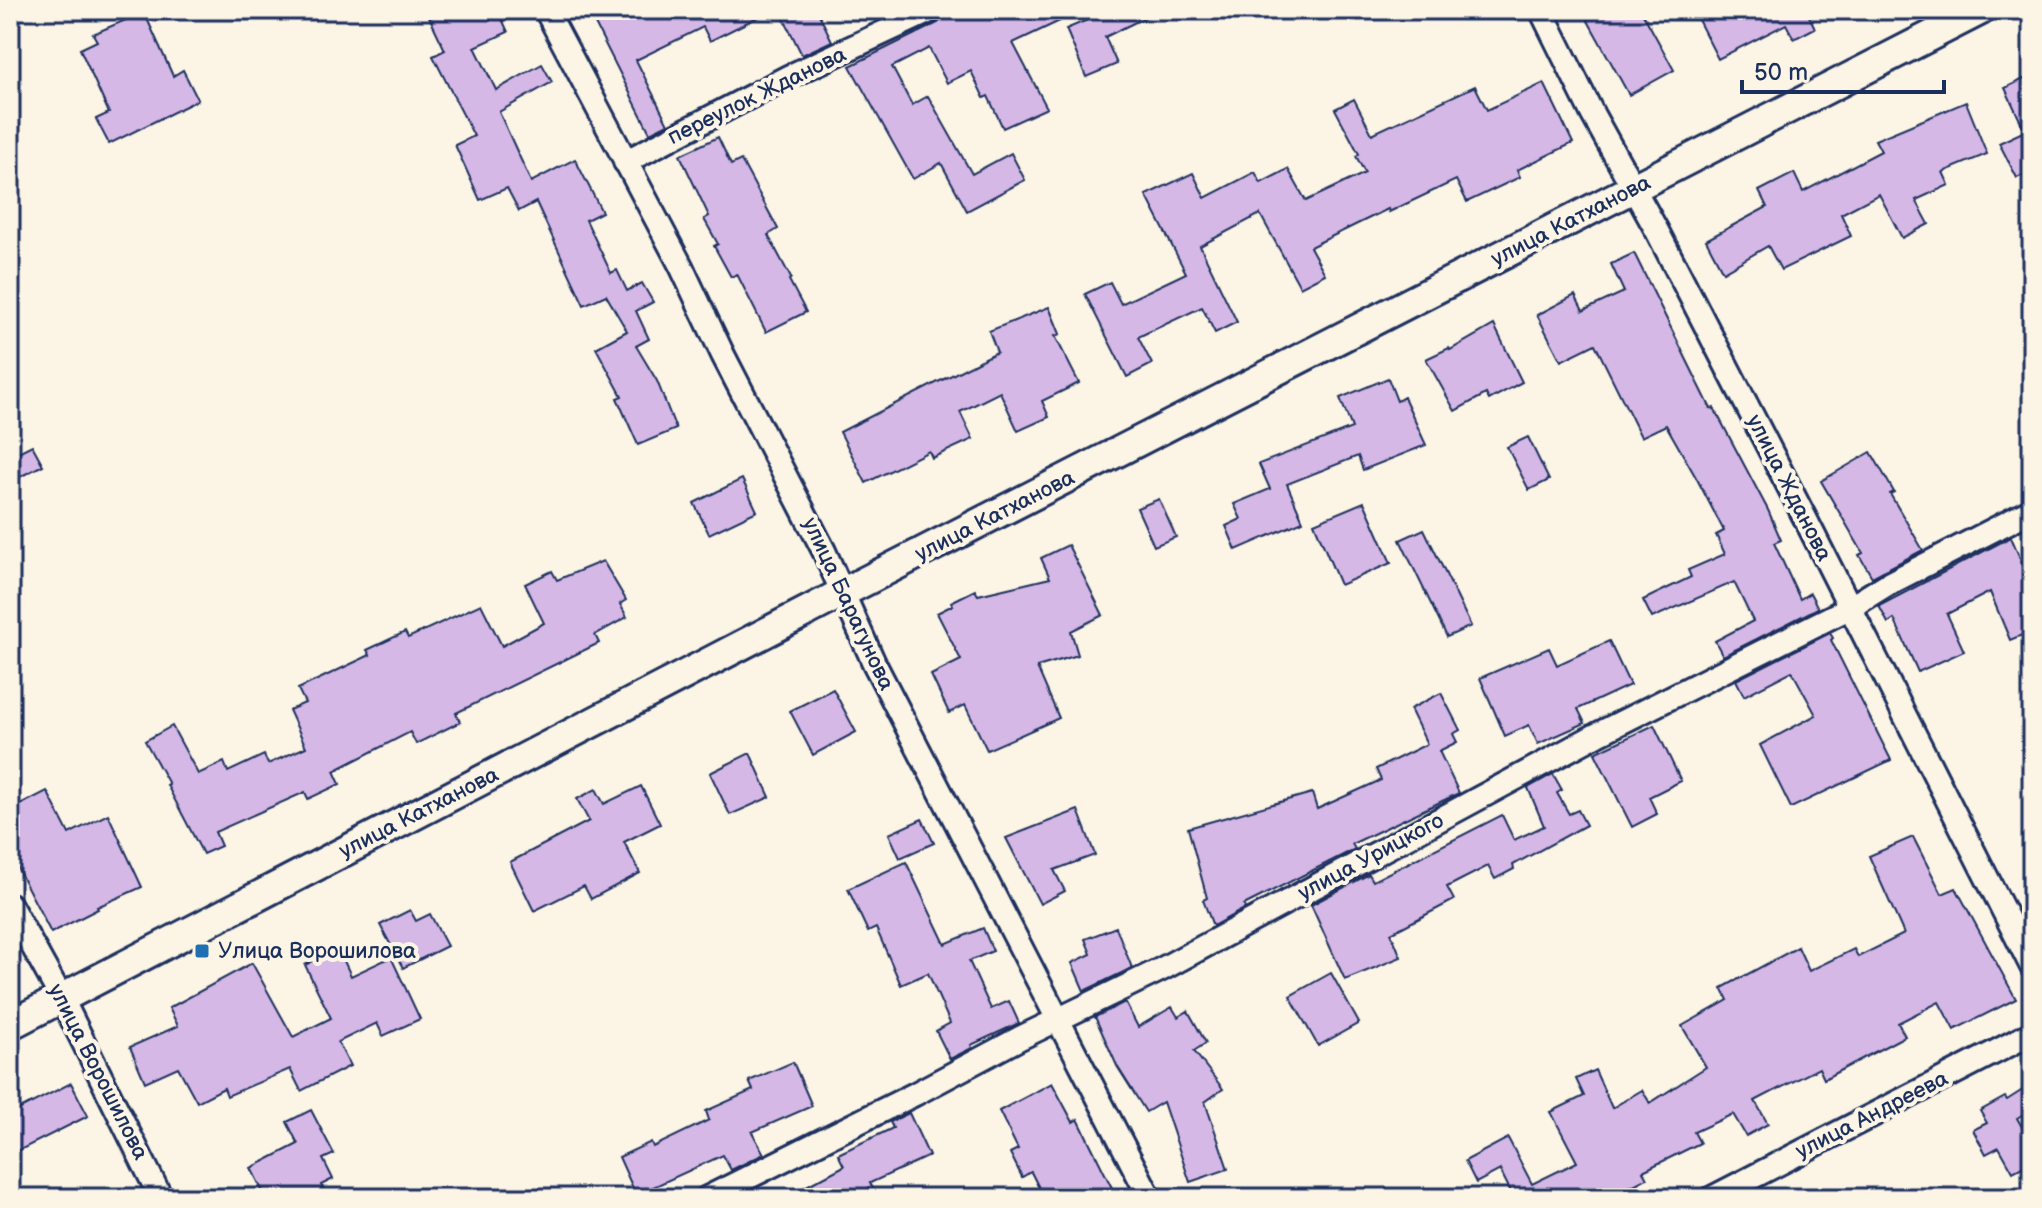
<svg xmlns="http://www.w3.org/2000/svg" width="2042" height="1208" viewBox="0 0 2042 1208" font-family="'Balsamiq Sans',sans-serif">
<style>
.building{fill:#d5b8e6;stroke:#1b2f5e;stroke-width:2}
.lines{fill:none;stroke-linecap:round;stroke-linejoin:round}
.minor-casing{stroke:#1b2f5e;stroke-width:28}
.tertiary-casing{stroke:#1b2f5e;stroke-width:34}
.minor{stroke:#fcf5e5;stroke-width:22}
.tertiary{stroke:#fcf5e5;stroke-width:28}
.poi-dot{fill:#1f6fb2;stroke:#fcf5e5;stroke-width:3}
.labels{text-anchor:middle;dominant-baseline:central;stroke-width:8;stroke-linejoin:round;paint-order:stroke}
.street-label{font-size:22px;fill:#1b2f5e;stroke:#fcf5e5}
.poi-label{font-size:22px;fill:#1b2f5e;stroke:#fcf5e5;text-anchor:start}
</style>
<rect width="100%" height="100%" fill="#fcf5e5"/>
<filter id="ink" filterUnits="userSpaceOnUse"><feTurbulence type="fractalNoise" baseFrequency=".0125" numOctaves="2"/><feDisplacementMap in="SourceGraphic" scale="16" xChannelSelector="R" yChannelSelector="G"/><feConvolveMatrix kernelMatrix="1 2 1 2 8 2 1 2 1" color-interpolation-filters="sRGB"/></filter>
<g filter="url(#ink)">
<g class="building">
<polygon points="426,10 498,10 508,32 475,47 496,90 542,64 552,82 499,112 531,182 575,159 602,212 586,220 611,273 617,270 627,291 642,283 653,302 636,311 649,339 636,346 657,381 676,429 638,445 617,398 622,396 596,348 627,331 606,295 584,305 536,202 519,211 507,188 480,200 455,145 474,136 433,56 445,50"/>
<polygon points="588,10 772,10 710,41 703,27 636,60 668,124 650,133"/>
<polygon points="799,10 817,10 832,41 802,55 783,17"/>
<polygon points="946,10 1083,10 1013,43 1047,108 1003,128 988,96 984,98 971,71 947,83 929,48 892,67 912,105 928,96 972,174 1011,153 1025,180 967,211 941,163 913,179 850,66 938,23 944,17"/>
<polygon points="1111,10 1160,10 1105,37 1117,64 1086,77 1066,29"/>
<polygon points="1582,10 1641,10 1674,70 1629,95"/>
<polygon points="1693,10 1815,10 1808,14 1815,28 1794,39 1786,24 1718,59"/>
<polygon points="144,12 173,76 183,70 198,100 109,144 96,119 109,113 80,49 97,41 93,34"/>
<polygon points="2032,75 2032,171 2017,178 1999,143 2025,131 2005,88"/>
<polygon points="1544,83 1573,143 1517,170 1520,177 1467,202 1456,180 1389,212 1388,209 1310,247 1325,274 1300,287 1260,214 1200,246 1237,322 1215,333 1202,307 1138,337 1152,364 1127,377 1085,294 1110,282 1121,304 1186,273 1146,195 1193,173 1205,198 1255,172 1261,183 1288,169 1306,201 1365,173 1356,156 1359,154 1335,109 1354,99 1372,134 1475,86 1487,110"/>
<polygon points="1966,102 1987,154 1943,172 1949,185 1916,200 1929,224 1902,238 1879,194 1841,214 1851,236 1781,270 1768,246 1723,272 1706,240 1767,207 1759,191 1794,173 1803,192 1881,151 1875,140"/>
<polygon points="718,137 731,165 741,160 778,229 768,235 791,278 789,280 806,312 766,332 737,274 731,277 714,246 718,244 704,219 709,216 680,155"/>
<polygon points="1634,253 1711,409 1714,408 1768,510 1781,540 1774,543 1800,599 1810,593 1818,608 1723,656 1715,641 1753,621 1734,582 1652,618 1643,600 1691,577 1688,570 1725,554 1716,535 1724,531 1698,481 1666,425 1641,437 1595,344 1561,361 1537,315 1575,295 1583,311 1624,292 1611,264"/>
<polygon points="1049,307 1060,334 1055,336 1079,383 1042,401 1049,417 1018,431 1000,392 960,412 973,439 932,458 929,451 866,483 840,432 997,352 989,331"/>
<polygon points="1494,325 1522,382 1489,400 1486,394 1455,411 1426,359 1449,348 1450,350"/>
<polygon points="1388,378 1397,401 1404,397 1426,445 1363,470 1358,456 1287,484 1303,521 1236,550 1226,526 1241,519 1234,504 1270,489 1259,464 1352,428 1340,398"/>
<polygon points="1528,437 1549,480 1529,490 1507,447"/>
<polygon points="32,445 43,465 10,482 10,456"/>
<polygon points="1871,452 1894,492 1890,494 1923,550 1872,577 1859,555 1863,553 1821,481"/>
<polygon points="742,479 757,511 709,534 694,503"/>
<polygon points="1159,499 1176,537 1154,546 1137,508"/>
<polygon points="1364,502 1391,563 1340,585 1314,523"/>
<polygon points="1424,529 1471,626 1447,637 1400,540"/>
<polygon points="2011,537 2032,586 2032,631 2010,640 1990,592 1947,614 1964,651 1918,672 1894,619 1888,623 1879,606"/>
<polygon points="1068,545 1103,615 1071,631 1078,655 1037,667 1059,718 987,750 965,705 949,713 931,675 961,660 937,613 953,605 951,602 975,590 978,595 1050,578 1041,558"/>
<polygon points="603,561 626,600 620,604 627,617 595,635 599,643 456,713 460,722 416,744 410,732 334,771 340,784 308,799 305,792 215,832 221,846 203,854 167,785 169,784 145,741 172,726 198,774 224,762 228,772 264,755 268,764 306,747 289,710 305,703 298,689 370,655 367,650 405,632 408,638 481,604 502,646 544,623 525,584 552,571 557,580"/>
<polygon points="1830,633 1833,638 1831,640 1891,760 1791,808 1760,745 1816,715 1792,671 1744,696 1736,680"/>
<polygon points="1609,641 1630,685 1578,709 1585,723 1538,744 1529,725 1505,736 1480,678 1549,648 1557,665"/>
<polygon points="833,689 856,732 813,755 790,711"/>
<polygon points="1441,693 1460,730 1453,734 1457,742 1439,751 1459,793 1352,844 1355,849 1244,905 1246,908 1213,926 1203,900 1207,898 1188,828 1312,793 1317,809 1381,780 1376,769 1427,744 1410,709"/>
<polygon points="1654,725 1681,781 1649,797 1657,814 1632,827 1595,753"/>
<polygon points="750,753 770,797 730,815 710,773"/>
<polygon points="1553,774 1562,790 1557,793 1569,814 1578,810 1586,825 1513,865 1514,869 1495,879 1488,866 1447,887 1454,900 1391,933 1401,957 1345,980 1311,905 1369,874 1373,881 1502,815 1514,840 1544,826 1528,788"/>
<polygon points="641,786 660,824 624,842 640,873 591,899 584,886 534,911 510,862 589,821 577,799 596,789 604,804"/>
<polygon points="47,791 69,834 108,814 142,887 97,907 98,909 51,933 10,854 10,810"/>
<polygon points="1078,810 1095,855 1054,870 1065,891 1040,904 1006,838"/>
<polygon points="922,819 934,843 900,858 889,834"/>
<polygon points="1913,837 1942,894 1956,888 2016,999 1954,1030 1939,1002 1898,1023 1905,1036 1824,1079 1819,1068 1755,1101 1768,1124 1746,1136 1733,1114 1694,1132 1700,1143 1643,1171 1647,1178 1609,1198 1503,1198 1512,1194 1500,1170 1476,1183 1465,1161 1508,1138 1532,1184 1577,1162 1551,1112 1584,1096 1576,1079 1595,1070 1612,1108 1642,1090 1650,1103 1706,1067 1682,1026 1728,1000 1722,988 1798,947 1809,971 1854,949 1858,957 1904,934 1869,856"/>
<polygon points="906,862 945,944 983,928 993,951 969,961 991,1009 1009,1001 1019,1023 971,1045 972,1048 950,1059 936,1031 950,1023 928,973 901,985 876,928 868,932 848,889"/>
<polygon points="410,910 416,921 430,914 447,946 403,968 380,925"/>
<polygon points="1116,927 1132,968 1084,991 1072,963 1091,954 1085,939"/>
<polygon points="338,948 351,976 391,957 420,1019 383,1036 377,1023 338,1042 350,1066 301,1091 290,1069 227,1096 224,1088 197,1102 178,1067 145,1082 130,1047 178,1026 169,1008 252,963 293,1037 331,1018 305,965"/>
<polygon points="1331,973 1359,1023 1318,1046 1290,996"/>
<polygon points="1125,1002 1138,1027 1172,1007 1178,1017 1188,1011 1206,1043 1194,1051 1223,1089 1205,1102 1228,1169 1190,1182 1163,1102 1146,1112 1117,1066 1095,1017"/>
<polygon points="793,1062 812,1106 752,1132 764,1154 731,1170 723,1155 636,1195 619,1157 651,1142 653,1147 709,1120 706,1111 753,1090 749,1081"/>
<polygon points="71,1083 88,1116 10,1155 10,1114"/>
<polygon points="1052,1083 1073,1122 1078,1119 1117,1198 1044,1198 1031,1172 1022,1177 1010,1153 1018,1149 999,1111"/>
<polygon points="2032,1084 2032,1109 2017,1118 2032,1144 2032,1162 2013,1172 1999,1147 1986,1154 1973,1130 1987,1123 1980,1111 2005,1097 2007,1100"/>
<polygon points="311,1110 334,1154 323,1159 333,1179 321,1185 327,1198 266,1198 251,1168 298,1144 287,1122"/>
<polygon points="909,1113 929,1156 870,1183 878,1198 784,1198 844,1166 838,1154 893,1128 890,1122"/>
</g>
<g class="lines">
<defs>
<g id="minor">
<polyline points="546,10 681,266 723,355 824,551 874,663 1150,1198"/>
<polyline points="1541,10 1593,115 1656,229 1807,522 2032,967"/>
<polyline points="625,162 788,77 932,10"/>
<polyline points="10,905 62,999 161,1198"/>
<polyline points="707,1198 915,1094 1020,1038 1162,969 1598,734 1849,608 1886,585 2032,510"/>
<polyline points="1712,1198 2032,1033"/>
</g>
<polyline id="tertiary" points="10,1025 842,593 1981,10"/>
</defs>
<use href="#minor" class="minor-casing"/>
<use href="#tertiary" class="tertiary-casing"/>
<use href="#minor" class="minor"/>
<use href="#tertiary" class="tertiary"/>
</g>
</g>
<rect class="poi-dot" x="194" y="943" width="16" height="16" rx="4"/>
<g class="labels">
<g class="street-label">
<text transform="translate(757 96) rotate(-26)">переулок Жданова</text>
<text transform="translate(1571 221) rotate(-27)">улица Катханова</text>
<text transform="translate(1789 488) rotate(63)">улица Жданова</text>
<text transform="translate(995 516) rotate(-27)">улица Катханова</text>
<text transform="translate(848 604) rotate(65)">улица Барагунова</text>
<text transform="translate(419 813) rotate(-27)">улица Катханова</text>
<text transform="translate(1371 857) rotate(-28)">улица Урицкого</text>
<text transform="translate(98 1072) rotate(63)">улица Ворошилова</text>
<text transform="translate(1872 1115) rotate(-27)">улица Андреева</text>
</g>
<g class="poi-label">
<text x="218" y="951">Улица Ворошилова</text>
</g>
</g>
<rect width="2042" height="1208" fill="none" stroke="#fcf5e5" stroke-width="40"/>
<rect x="20" y="20" width="2002" height="1168" fill="none" stroke="#1b2f5e" stroke-width="3" filter="url(#ink)"/>
<path d="M1742 80v12h202v-12" fill="none" stroke="#1b2f5e" stroke-width="4"/>
<text x="1754" y="80" font-size="24" fill="#1b2f5e" stroke="#fcf5e5" stroke-width="6" paint-order="stroke">50 m</text>
</svg>
